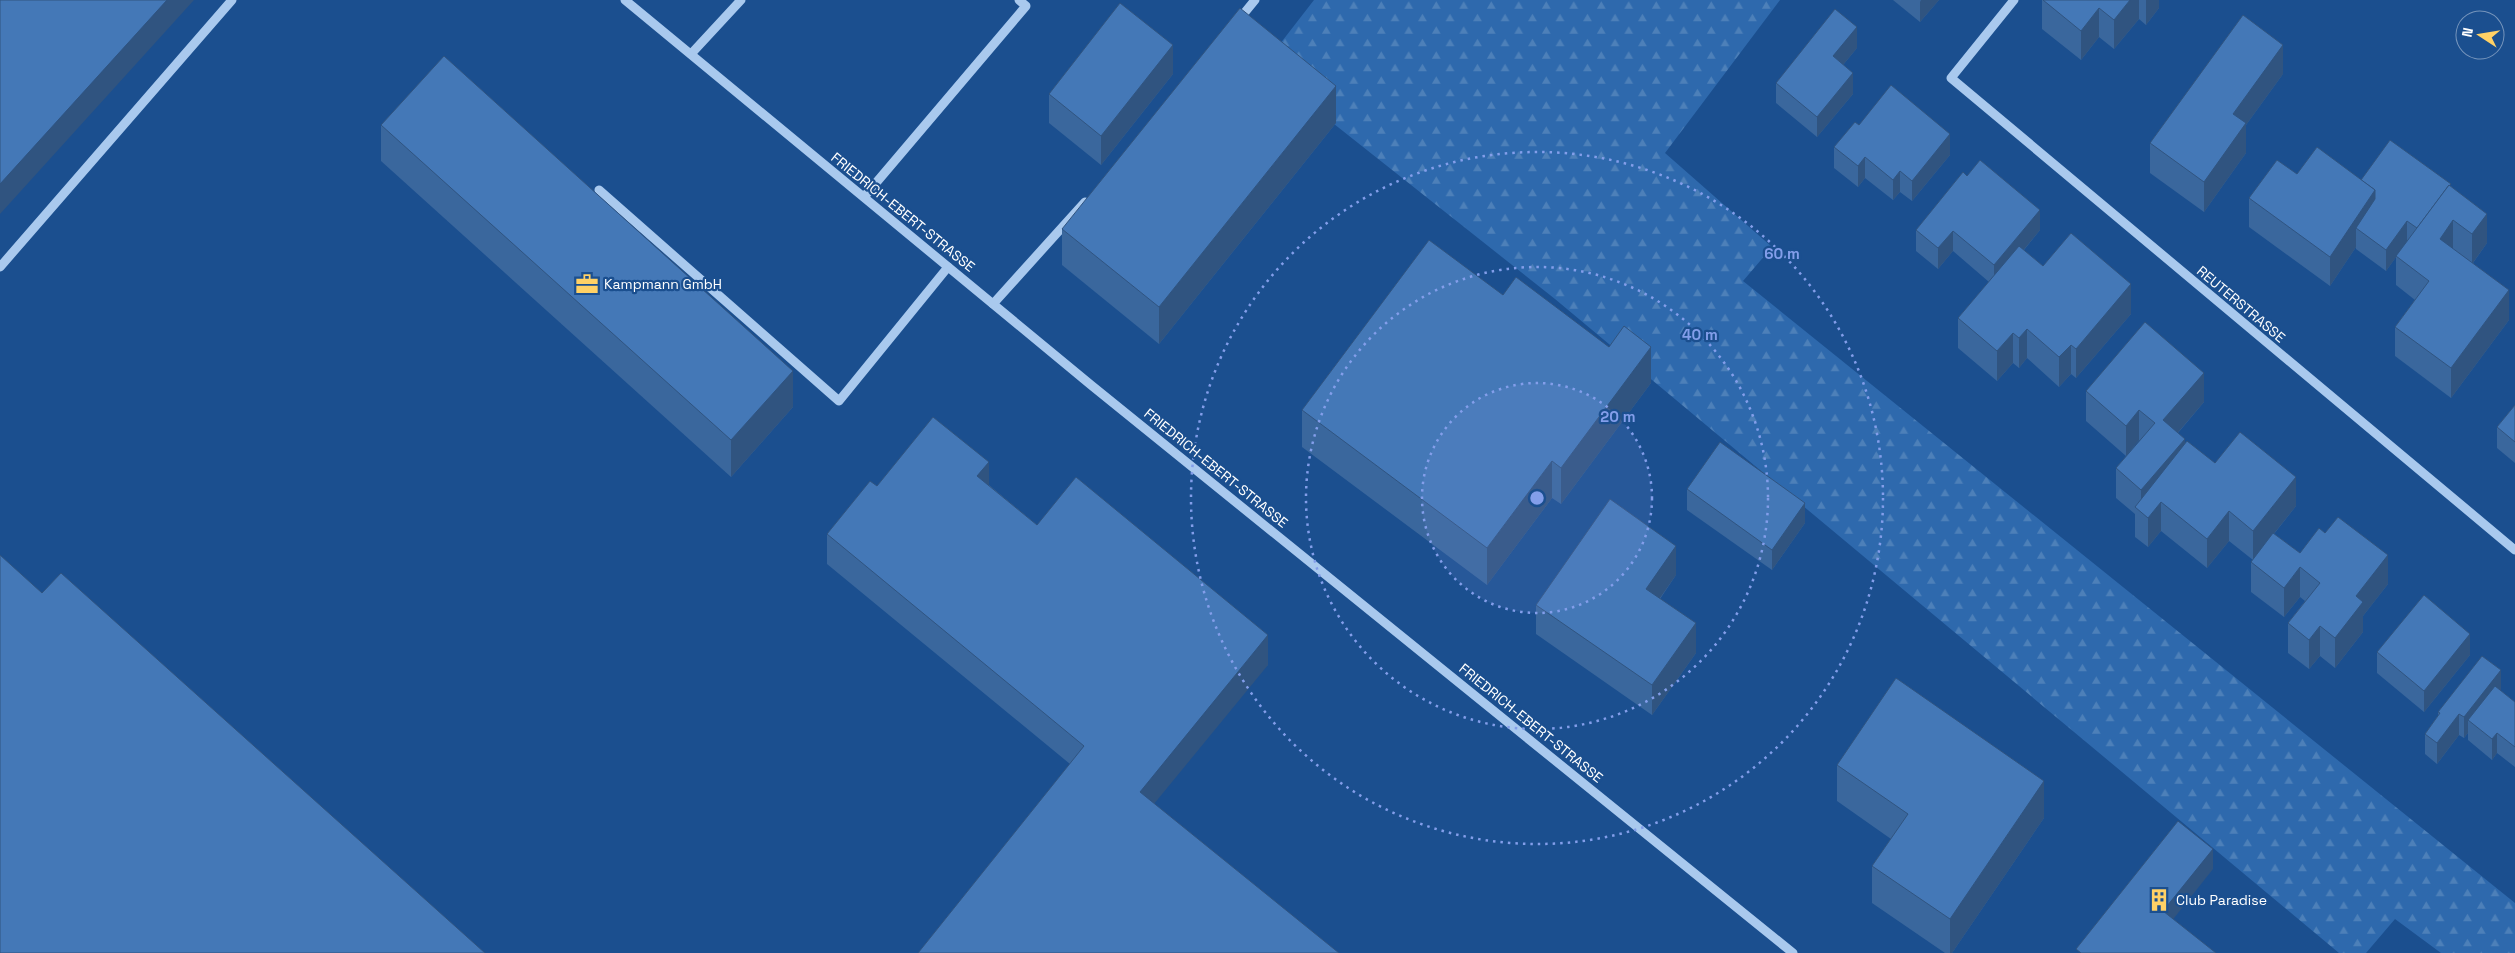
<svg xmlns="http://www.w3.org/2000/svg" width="2515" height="953" viewBox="0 0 2515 953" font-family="'Space Grotesk',sans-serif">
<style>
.forest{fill:url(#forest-firs)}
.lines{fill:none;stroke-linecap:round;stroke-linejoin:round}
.minor{stroke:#a9c9ee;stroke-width:9}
.wall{fill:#3a679d}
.shaded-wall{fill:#305480}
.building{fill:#4478b7;stroke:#305480}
.ring{fill:none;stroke:#839eea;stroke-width:2.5;stroke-dasharray:2.5 5}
.labels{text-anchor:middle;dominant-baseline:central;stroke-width:4.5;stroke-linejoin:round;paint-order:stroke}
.street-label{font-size:14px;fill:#fff;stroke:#1b4f8f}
.poi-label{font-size:14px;fill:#fff;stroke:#1b4f8f;text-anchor:start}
.centre{fill:#839eea;stroke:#1b4f8f;stroke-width:2.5}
.ring-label{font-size:15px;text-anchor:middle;font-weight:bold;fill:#839eea;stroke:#1b4f8f;stroke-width:4.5;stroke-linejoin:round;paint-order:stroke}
</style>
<defs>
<pattern id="forest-firs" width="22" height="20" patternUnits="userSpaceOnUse" patternTransform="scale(1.25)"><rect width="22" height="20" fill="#2e69ad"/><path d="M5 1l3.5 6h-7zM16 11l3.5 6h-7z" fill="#4d80b9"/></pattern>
</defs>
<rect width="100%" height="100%" fill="#1b4f8f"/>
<polygon class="forest" points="1314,0 1780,0 1665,153 1772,247 1743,281 2515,903 2515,953 2441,953 2395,919 2366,953 2339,953 1555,299 1262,67"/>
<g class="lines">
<g class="minor">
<polyline points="625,0 1091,385 1793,953"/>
<polyline points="2014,0 1951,78 2515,550"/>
<polyline points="1237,22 1255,0"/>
<polyline points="691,54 741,0"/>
<polyline points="599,190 839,401 948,267"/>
<polyline points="864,197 1026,6 1019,0"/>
<polyline points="0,267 232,0"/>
<polyline points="993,304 1085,202"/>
</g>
</g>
<g class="wall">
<polygon points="1893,0 1939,0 1920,22"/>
<polygon points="2042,0 2159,0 2159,8 2146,25 2139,19 2114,49 2099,37 2081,60 2042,29"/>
<polygon points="1857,48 1843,65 1853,94 1817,137 1776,103 1776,83"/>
<polygon points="1173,74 1101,165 1049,123 1049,94"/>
<polygon points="2283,74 2246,125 2246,153 2204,212 2150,173 2150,143"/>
<polygon points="1336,123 1159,344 1062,265 1062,229"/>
<polygon points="381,125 793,407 731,477 381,161"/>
<polygon points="1859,125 1950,155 1912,201 1900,192 1893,200 1865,178 1858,187 1834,168 1834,147"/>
<polygon points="2297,174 2451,186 2487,243 2473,263 2509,320 2451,398 2395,356 2395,327 2415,300 2396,285 2396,257 2386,271 2356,249 2356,247 2330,286 2249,227 2249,198"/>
<polygon points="1916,230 2040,230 2024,250 2043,266 2131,314 2076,378 2071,374 2059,387 2027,358 2019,368 2013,363 1997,381 1958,348 1958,318 1989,282 1953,251 1938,269 1916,251"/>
<polygon points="1503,295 1651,383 1561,504 1552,498 1487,585 1302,447 1302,410"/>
<polygon points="2086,391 2204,402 2178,433 2185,444 2215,463 2296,506 2274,534 2300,553 2388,584 2363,616 2363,632 2335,668 2320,656 2309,669 2288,653 2288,623 2305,601 2300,597 2284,617 2251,592 2251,562 2253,560 2229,541 2207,568 2161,531 2148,547 2135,537 2135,514 2116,498 2116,468 2140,440 2139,440 2126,456 2086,421"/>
<polygon points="2515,405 2515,463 2497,448 2497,427"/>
<polygon points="989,485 1037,525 1268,665 1070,764 827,564 827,534"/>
<polygon points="1687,489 1805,523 1772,570 1687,510"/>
<polygon points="1676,575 1660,599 1696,653 1652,715 1536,634 1536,605"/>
<polygon points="2377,652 2470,655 2424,712 2377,673"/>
<polygon points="2501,691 2515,702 2515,767 2497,753 2492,760 2468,740 2468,733 2464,738 2459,735 2437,764 2425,754 2425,734 2438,716 2438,712"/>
<polygon points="1837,765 2044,818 1952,953 1945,953 1872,903 1872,866 1891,839 1837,801"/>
</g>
<g class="shaded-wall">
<polygon points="167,0 194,0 0,214 0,184"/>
<polygon points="1921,0 1939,0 1920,22 1920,2"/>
<polygon points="2130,0 2139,0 2139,19 2114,49 2114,20"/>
<polygon points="2146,0 2159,0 2159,8 2146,25"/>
<polygon points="2099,8 2099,37 2081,60 2081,31"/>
<polygon points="1857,27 1857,48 1833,77 1833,56"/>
<polygon points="1173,45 1173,74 1101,165 1101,136"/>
<polygon points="2283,45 2283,74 2246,125 2246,153 2204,212 2204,182 2233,114"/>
<polygon points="1853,73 1853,94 1817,137 1817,117"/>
<polygon points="1336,86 1336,123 1159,344 1159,307"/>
<polygon points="1950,134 1950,155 1912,201 1912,181"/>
<polygon points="1865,157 1865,178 1858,187 1858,166"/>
<polygon points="1900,171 1900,192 1893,200 1893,180"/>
<polygon points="2375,190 2375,220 2356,228 2356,247 2330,286 2330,257"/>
<polygon points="2040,210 2040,230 1994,286 1994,265"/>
<polygon points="2487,214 2487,243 2472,264 2472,234"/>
<polygon points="2453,220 2453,250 2440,239"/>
<polygon points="2407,221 2407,242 2386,271 2386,250"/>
<polygon points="1953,231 1953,251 1938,269 1938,248"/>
<polygon points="2131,284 2131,314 2076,378 2076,349"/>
<polygon points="2509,290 2509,320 2451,398 2451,368"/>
<polygon points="2027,329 2027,358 2019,368 2019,338"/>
<polygon points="2013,333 2013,363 1997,381 1997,351"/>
<polygon points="2071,345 2071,374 2059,387 2059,357"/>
<polygon points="1651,347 1651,383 1561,504 1561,468"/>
<polygon points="793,371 793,407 731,477 731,440"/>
<polygon points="2204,373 2204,402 2163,450 2163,420"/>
<polygon points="2139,410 2139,440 2126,456 2126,426"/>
<polygon points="2185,439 2185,469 2141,512 2141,490"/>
<polygon points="1552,461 1552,498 1487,585 1487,548"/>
<polygon points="989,462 989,492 977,476"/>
<polygon points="2296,477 2296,506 2253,560 2253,531"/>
<polygon points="2161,502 2161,531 2148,547 2148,518"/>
<polygon points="1805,503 1805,523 1772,570 1772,550"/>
<polygon points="2229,511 2229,541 2207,568 2207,539"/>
<polygon points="1676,546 1676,575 1646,618 1646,589"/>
<polygon points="2388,555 2388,584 2363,616 2363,632 2335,668 2335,638 2356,596"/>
<polygon points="2300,567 2300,597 2284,617 2284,588"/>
<polygon points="1696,623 1696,653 1652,715 1652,685"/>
<polygon points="2320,626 2320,656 2309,669 2309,640"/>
<polygon points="2470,634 2470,655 2424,712 2424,691"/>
<polygon points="1268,635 1268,665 1140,821 1140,792"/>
<polygon points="2501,670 2501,691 2468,720 2468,733 2464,738 2464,717"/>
<polygon points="2459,714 2459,735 2437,764 2437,743"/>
<polygon points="2497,733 2497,753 2492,760 2492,739"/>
<polygon points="2044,781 2044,818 1952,953 1950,953 1950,919"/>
<polygon points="2213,849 2213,869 2163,932 2163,911"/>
</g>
<g class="building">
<polygon points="0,0 167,0 0,184"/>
<polygon points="2043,0 2130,0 2114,20 2099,8 2081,31"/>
<polygon points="1120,3 1173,45 1101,136 1049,94"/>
<polygon points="1240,8 1336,86 1159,307 1062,229"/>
<polygon points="1835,9 1857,27 1833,56 1853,73 1817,117 1776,83"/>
<polygon points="2243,15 2283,45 2233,114 2246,123 2204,182 2150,143"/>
<polygon points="444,56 793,371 731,440 381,125"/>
<polygon points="1891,85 1950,134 1912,181 1900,171 1893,180 1865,157 1858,166 1834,147 1855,122 1859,125"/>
<polygon points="2390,140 2451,184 2449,186 2449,185 2417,228 2407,221 2386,250 2356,228 2375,199 2375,190 2361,180"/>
<polygon points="2317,147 2375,190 2330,257 2249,198 2277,160 2297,174"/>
<polygon points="1980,160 2040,210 1994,265 1953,231 1938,248 1916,230 1963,172 1967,176"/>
<polygon points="2449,185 2487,214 2472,234 2453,220 2440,239 2509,290 2451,368 2395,327 2429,281 2396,256"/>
<polygon points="2071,233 2131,284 2076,349 2071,345 2059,357 2027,329 2019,338 2013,333 1997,351 1958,318 2019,246 2043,266"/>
<polygon points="1429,240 1503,295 1516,277 1609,347 1624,326 1651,347 1561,468 1552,461 1487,548 1302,410"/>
<polygon points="2145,322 2204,373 2163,420 2185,439 2141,490 2116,468 2155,423 2139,410 2126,426 2086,391"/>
<polygon points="2515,405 2515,442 2497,427"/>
<polygon points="933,417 989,462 977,476 1037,525 1076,477 1268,635 1140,792 1339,953 918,953 1084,746 827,534 870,481 877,486"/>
<polygon points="2240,432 2296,477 2253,531 2229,511 2207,539 2161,502 2148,518 2135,507 2187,441 2215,463"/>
<polygon points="1720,442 1805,503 1772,550 1687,489"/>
<polygon points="1610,499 1676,546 1646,589 1696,623 1652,685 1536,605"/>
<polygon points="2338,517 2388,555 2356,596 2363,602 2335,638 2320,626 2309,640 2288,623 2320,583 2300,567 2284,588 2251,562 2273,533 2300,553 2319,528 2325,533"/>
<polygon points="0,555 42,593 61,573 485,953 0,953"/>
<polygon points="2424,595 2470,634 2424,691 2377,652"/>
<polygon points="2482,656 2501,670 2464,717 2459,714 2437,743 2425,734 2440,713 2438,712"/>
<polygon points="1896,678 2044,781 1950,919 1872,866 1908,814 1837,765"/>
<polygon points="2495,686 2515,702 2515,747 2497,733 2492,739 2468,720"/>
<polygon points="2178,821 2213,849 2163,911 2216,953 2081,953 2076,949"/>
</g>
<circle cx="1537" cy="498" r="115" fill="#839eea" fill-opacity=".12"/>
<g class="ring">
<circle cx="1537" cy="498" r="115"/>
<circle cx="1537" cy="498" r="231"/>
<circle cx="1537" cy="498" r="346"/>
</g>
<defs>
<symbol id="office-bare" viewBox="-9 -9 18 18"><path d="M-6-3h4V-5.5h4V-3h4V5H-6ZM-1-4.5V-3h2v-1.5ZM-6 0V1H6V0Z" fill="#ffd166" stroke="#1b4f8f" stroke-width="2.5" paint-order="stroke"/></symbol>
<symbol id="building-bare" viewBox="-9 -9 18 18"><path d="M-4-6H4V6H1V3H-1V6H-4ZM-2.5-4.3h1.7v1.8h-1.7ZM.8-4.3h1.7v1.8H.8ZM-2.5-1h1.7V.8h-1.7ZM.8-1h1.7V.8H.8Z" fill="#ffd166" stroke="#1b4f8f" stroke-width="2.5" paint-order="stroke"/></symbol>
</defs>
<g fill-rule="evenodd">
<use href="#office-bare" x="571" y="268" width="32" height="32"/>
<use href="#building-bare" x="2143" y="884" width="32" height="32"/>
</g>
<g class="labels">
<g class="street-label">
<text transform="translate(903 212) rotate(39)">FRIEDRICH-EBERT-STRASSE</text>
<text transform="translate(2241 304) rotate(40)">REUTERSTRASSE</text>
<text transform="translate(1216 468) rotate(39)">FRIEDRICH-EBERT-STRASSE</text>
<text transform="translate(1531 723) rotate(39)">FRIEDRICH-EBERT-STRASSE</text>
</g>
<g class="poi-label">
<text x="604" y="284">Kampmann GmbH</text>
<text x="2176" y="900">Club Paradise</text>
</g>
</g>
<circle cx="1537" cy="498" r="8" class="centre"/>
<g class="ring-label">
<text x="1782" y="259">60 m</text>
<text x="1700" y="340">40 m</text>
<text x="1618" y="422">20 m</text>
</g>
<g transform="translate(2480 35) rotate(282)"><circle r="24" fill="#1b4f8f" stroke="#7695bc"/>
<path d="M0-4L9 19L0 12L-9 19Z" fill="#ffd166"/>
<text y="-8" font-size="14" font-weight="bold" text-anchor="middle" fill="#ffffff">N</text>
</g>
</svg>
